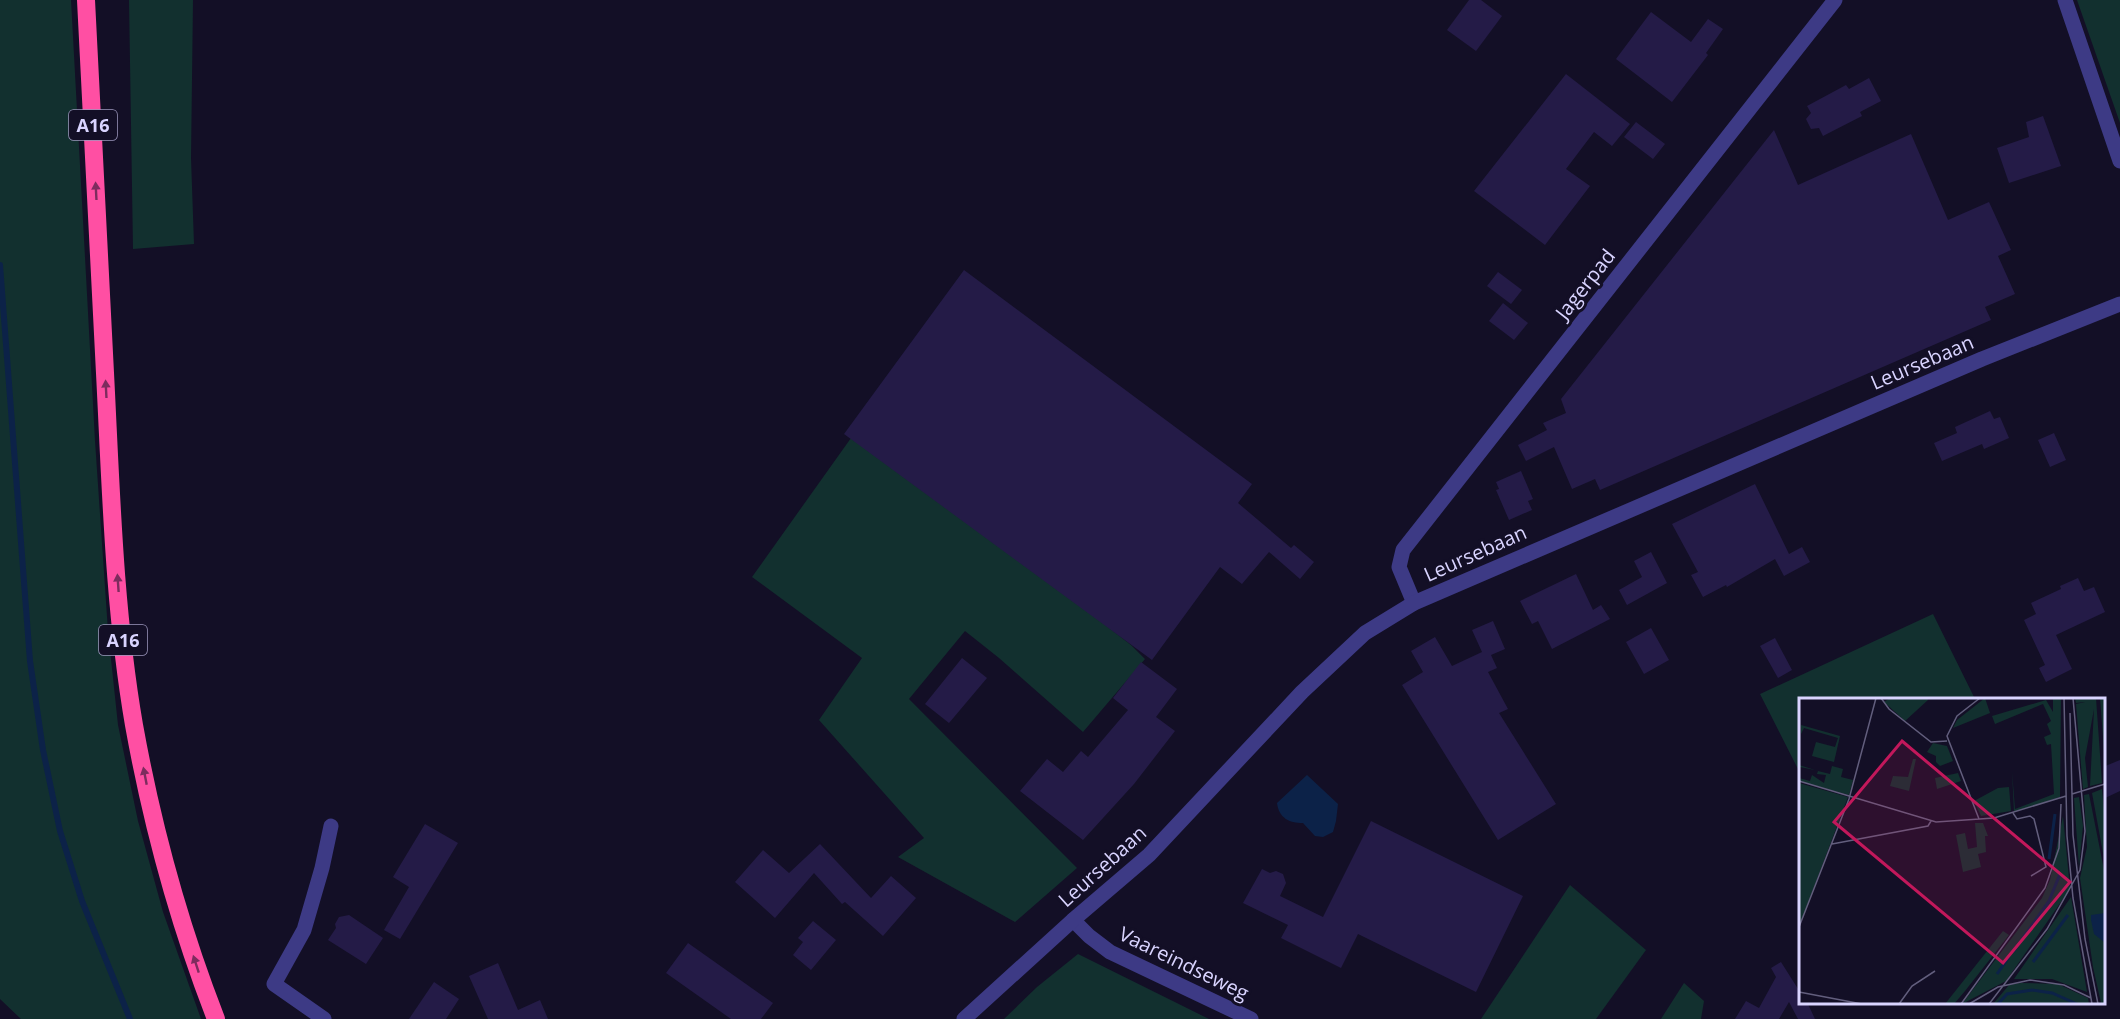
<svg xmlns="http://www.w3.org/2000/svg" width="2120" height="1019" viewBox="0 0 2120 1019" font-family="'Open Sans',sans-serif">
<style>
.green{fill:#12302f}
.water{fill:#0c2248}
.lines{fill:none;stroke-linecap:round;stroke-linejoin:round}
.stream{stroke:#0c2248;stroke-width:6}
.building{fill:#241b47}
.minor{stroke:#3d3a85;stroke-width:15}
.tertiary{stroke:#3d3a85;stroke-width:15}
.motorway{stroke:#ff4fa3;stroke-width:18}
.oneway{fill:#7d2c5e}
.labels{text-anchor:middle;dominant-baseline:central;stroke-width:6;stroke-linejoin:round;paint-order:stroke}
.shield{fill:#130f26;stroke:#9e99be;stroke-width:1.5}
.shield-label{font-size:18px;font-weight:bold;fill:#d9d4ff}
.street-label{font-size:20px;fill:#d9d4ff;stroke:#130f26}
.inset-river{fill:none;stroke:#0c2248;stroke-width:3}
.inset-road{fill:none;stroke:#625e7d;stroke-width:1.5}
.view{fill:#c2185b;fill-opacity:0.15;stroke:#c2185b;stroke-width:3}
.inset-edge{fill:none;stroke:#d9d4ff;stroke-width:3}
</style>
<rect width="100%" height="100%" fill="#130f26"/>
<g class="green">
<polygon points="0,0 71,0 95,441 108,631 118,725 138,821 163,912 201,1019 21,1019 0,999"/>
<polygon points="129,0 193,0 191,158 194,244 133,249"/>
<polygon points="2077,0 2120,0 2120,123"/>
<polygon points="856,431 1131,645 1145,659 1083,732 999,658 965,631 909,699 1077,868 1015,922 898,857 924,838 819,720 862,658 752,577"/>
<polygon points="1933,614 1975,699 1800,700 1800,773 1760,694"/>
<polygon points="1570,885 1646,950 1596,1019 1481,1019"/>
<polygon points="1078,954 1209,1019 1004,1019 1037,987"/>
<polygon points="1684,983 1704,1001 1701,1019 1661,1019"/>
</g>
<path class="water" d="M1307,775L1338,804L1336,821L1333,832L1323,837L1315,836L1303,823C1289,823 1279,818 1277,803Z"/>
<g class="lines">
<polyline class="stream" points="0,265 30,661 43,750 60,831 82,901 130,1019"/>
</g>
<g class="building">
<polygon points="1469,0 1481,0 1502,16 1476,51 1447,30"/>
<polygon points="1651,12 1691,42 1708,19 1723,29 1706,53 1708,55 1672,102 1616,59"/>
<polygon points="1566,74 1630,124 1612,146 1594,132 1566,169 1590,186 1545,245 1474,191"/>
<polygon points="1869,78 1881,101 1860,112 1862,116 1823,136 1819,128 1811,129 1806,119 1811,113 1807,106 1846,85 1849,89"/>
<polygon points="2043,116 2061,166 2009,183 1997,148 2029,137 2026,122"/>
<polygon points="1636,122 1665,144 1653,159 1624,137"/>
<polygon points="1774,130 1798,185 1911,134 1948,220 1989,202 2011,250 1998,256 2015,294 1985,307 1991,320 1600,490 1595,479 1572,489 1554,447 1526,461 1518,445 1547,430 1543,423 1566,413 1561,399"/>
<polygon points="964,270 1252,484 1238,503 1291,548 1294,545 1314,562 1300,579 1269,552 1242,584 1220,567 1152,660 844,434"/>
<polygon points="1498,272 1522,290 1511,304 1487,286"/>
<polygon points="1503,303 1528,323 1514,340 1489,321"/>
<polygon points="1990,411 1994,419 2000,417 2009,438 1984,449 1982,444 1942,461 1934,443 1957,433 1955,427"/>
<polygon points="2054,433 2066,460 2050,467 2038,440"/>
<polygon points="1521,471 1533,499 1528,501 1532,510 1509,520 1496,490 1499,489 1496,482"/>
<polygon points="1755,484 1789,554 1802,547 1810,562 1784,576 1775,559 1727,587 1726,585 1703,597 1691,575 1698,572 1672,524"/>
<polygon points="1651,552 1667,583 1627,605 1619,590 1642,577 1634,561"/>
<polygon points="1576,574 1593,610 1601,605 1610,619 1552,649 1538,621 1532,624 1520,601"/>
<polygon points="2078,578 2084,591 2094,587 2105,612 2056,635 2072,669 2046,682 2039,668 2045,665 2024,620 2036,614 2031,603 2061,589 2060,586"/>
<polygon points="1493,621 1505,649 1491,655 1497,668 1488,672 1508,709 1499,713 1556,804 1498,840 1402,685 1423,672 1411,651 1435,637 1452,666 1482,652 1472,630"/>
<polygon points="1651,628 1669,660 1644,674 1626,642"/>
<polygon points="1775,638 1792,670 1778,678 1760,646"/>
<polygon points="962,658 987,678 949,723 925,704"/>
<polygon points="1141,662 1177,689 1156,717 1175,731 1134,784 1083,840 1020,791 1047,759 1063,772 1081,751 1088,757 1128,710 1113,698"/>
<polygon points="2120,760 2120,791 2103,799 2103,767"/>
<polygon points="1371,821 1523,896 1476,992 1358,934 1341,968 1281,938 1288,925 1243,903 1262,869 1270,873 1276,871 1283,874 1286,883 1280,896 1323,917"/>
<polygon points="425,824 458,843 400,939 384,930 409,887 393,877"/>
<polygon points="820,844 871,898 891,876 916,898 883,936 845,902 842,904 814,873 775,918 735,882 763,850 789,873"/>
<polygon points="349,915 383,938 366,964 328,940 336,928 335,924 339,917"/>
<polygon points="813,921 836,940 811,970 793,955 803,942 798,938"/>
<polygon points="688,943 773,1003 761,1019 731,1019 666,973"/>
<polygon points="1781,962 1800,992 1800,1002 1807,1002 1815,1019 1798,1019 1789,1002 1779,1019 1735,1019 1746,1001 1759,1008 1776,977 1771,968"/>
<polygon points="498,963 518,1010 540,1000 548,1019 488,1019 469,976"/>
<polygon points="434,982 459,999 446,1019 409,1019"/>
</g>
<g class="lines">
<g class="minor">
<polyline points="2065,0 2120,161"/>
<polyline points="1414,603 1399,567 1403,550 1835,0"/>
<polyline points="324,1019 274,984 304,930 322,868 331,826"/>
</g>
<g class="tertiary">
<polyline points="1073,920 1089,936 1110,952 1251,1019"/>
<polyline points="964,1019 1073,920 1149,855 1302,692 1365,633 1414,603 1982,359 2120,304"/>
</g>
<path class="motorway" d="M86,0C92,124 99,249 105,373C111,490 114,609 134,725C152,825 179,924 216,1019"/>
</g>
<defs><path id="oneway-solid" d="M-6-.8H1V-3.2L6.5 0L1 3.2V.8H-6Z" transform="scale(1.5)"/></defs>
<g class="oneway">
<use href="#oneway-solid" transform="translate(96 191) rotate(-93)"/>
<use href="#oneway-solid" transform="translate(106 389) rotate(-93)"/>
<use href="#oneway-solid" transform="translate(118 583) rotate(-94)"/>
<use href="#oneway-solid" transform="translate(145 776) rotate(-101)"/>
<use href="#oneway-solid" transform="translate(196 964) rotate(-108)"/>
</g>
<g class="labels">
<g class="shield">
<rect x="69" y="110" width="48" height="30" rx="4.5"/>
<rect x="99" y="625" width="48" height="30" rx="4.5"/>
</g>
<g class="shield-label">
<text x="93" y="125">A16</text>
<text x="123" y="640">A16</text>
</g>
<g class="street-label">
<text transform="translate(1585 284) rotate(-52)">Jagerpad</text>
<text transform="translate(1922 362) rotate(-23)">Leursebaan</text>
<text transform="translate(1475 553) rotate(-24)">Leursebaan</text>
<text transform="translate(1102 866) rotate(-42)">Leursebaan</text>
<text transform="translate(1184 963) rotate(26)">Vaareindseweg</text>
</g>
</g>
<g transform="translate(1799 698)">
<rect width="306" height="306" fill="#130f26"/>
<path d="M91,0H128L129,2L106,23L85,4ZM186,0L191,15L154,30L158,22ZM254,0H262L261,99L215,114L213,73L216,111L255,96L252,46L248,47L245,39L252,36L248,26L252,23L244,6L196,26L193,18L247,2L254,14ZM276,0H297L303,85L291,88L295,11L286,60L289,89L284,91L277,6L286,4L277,5ZM301,0H306V70L304,39ZM2,27L41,38L35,64L13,58L17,44L36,49L39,40L5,30L2,36ZM134,45L148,48L154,63L141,68L137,64V58L128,54ZM114,61H117L110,93L91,88L94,78L109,79ZM0,67L16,72L1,69L0,80L11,83L13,77L25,85L27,77L18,76L19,73L31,76L33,68L44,71L42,79L54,82L50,97L0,83ZM159,75L162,83L138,91L136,80ZM0,85L49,99L0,229ZM210,89L212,113L182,118L175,103L199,90ZM303,91L306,122V166L293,95ZM290,96L306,177V306L302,305L294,269L281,180L288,149L285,97ZM280,99L284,128L280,169L275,100ZM264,118L271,191L207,283L163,306L243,200L251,182ZM176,125H184L189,138H186L187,154L179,156L182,169L164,174L157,137L166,135L169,151L178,149ZM272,199L288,294L253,281H215ZM204,233L210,237L166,293L155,306H146ZM222,285L259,286L289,300L290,306H194L210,287Z" fill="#12302f"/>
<path d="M306,215V244H305L295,236L292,222V217Z" fill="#0c2248"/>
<path class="inset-river" d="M250,161L256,116M214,254L250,203L261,176M234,264L269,217M198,276L210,259M199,306L208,296L233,292L253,295L278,306"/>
<path class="inset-road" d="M82,0L90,11L132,44L148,43M265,0L268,138L274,200L293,306M271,15L274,137L286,241L299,306M0,83L137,124L195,120L267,98M273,96L306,86M214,115L218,121L231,118L235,121L247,169L232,178M180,121L148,38L158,18L181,0M33,146L129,128L132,123M0,229L50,101L77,0M0,294L63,306M100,306L113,288L136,273M162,306L246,190L260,150L262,106M170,306L199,289L231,282L265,287L292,300M190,306L248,231L281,172L286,133L274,0"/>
<path class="view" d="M103,43L271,184L204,265L35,124Z"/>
<rect width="306" height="306" class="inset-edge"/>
</g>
</svg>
